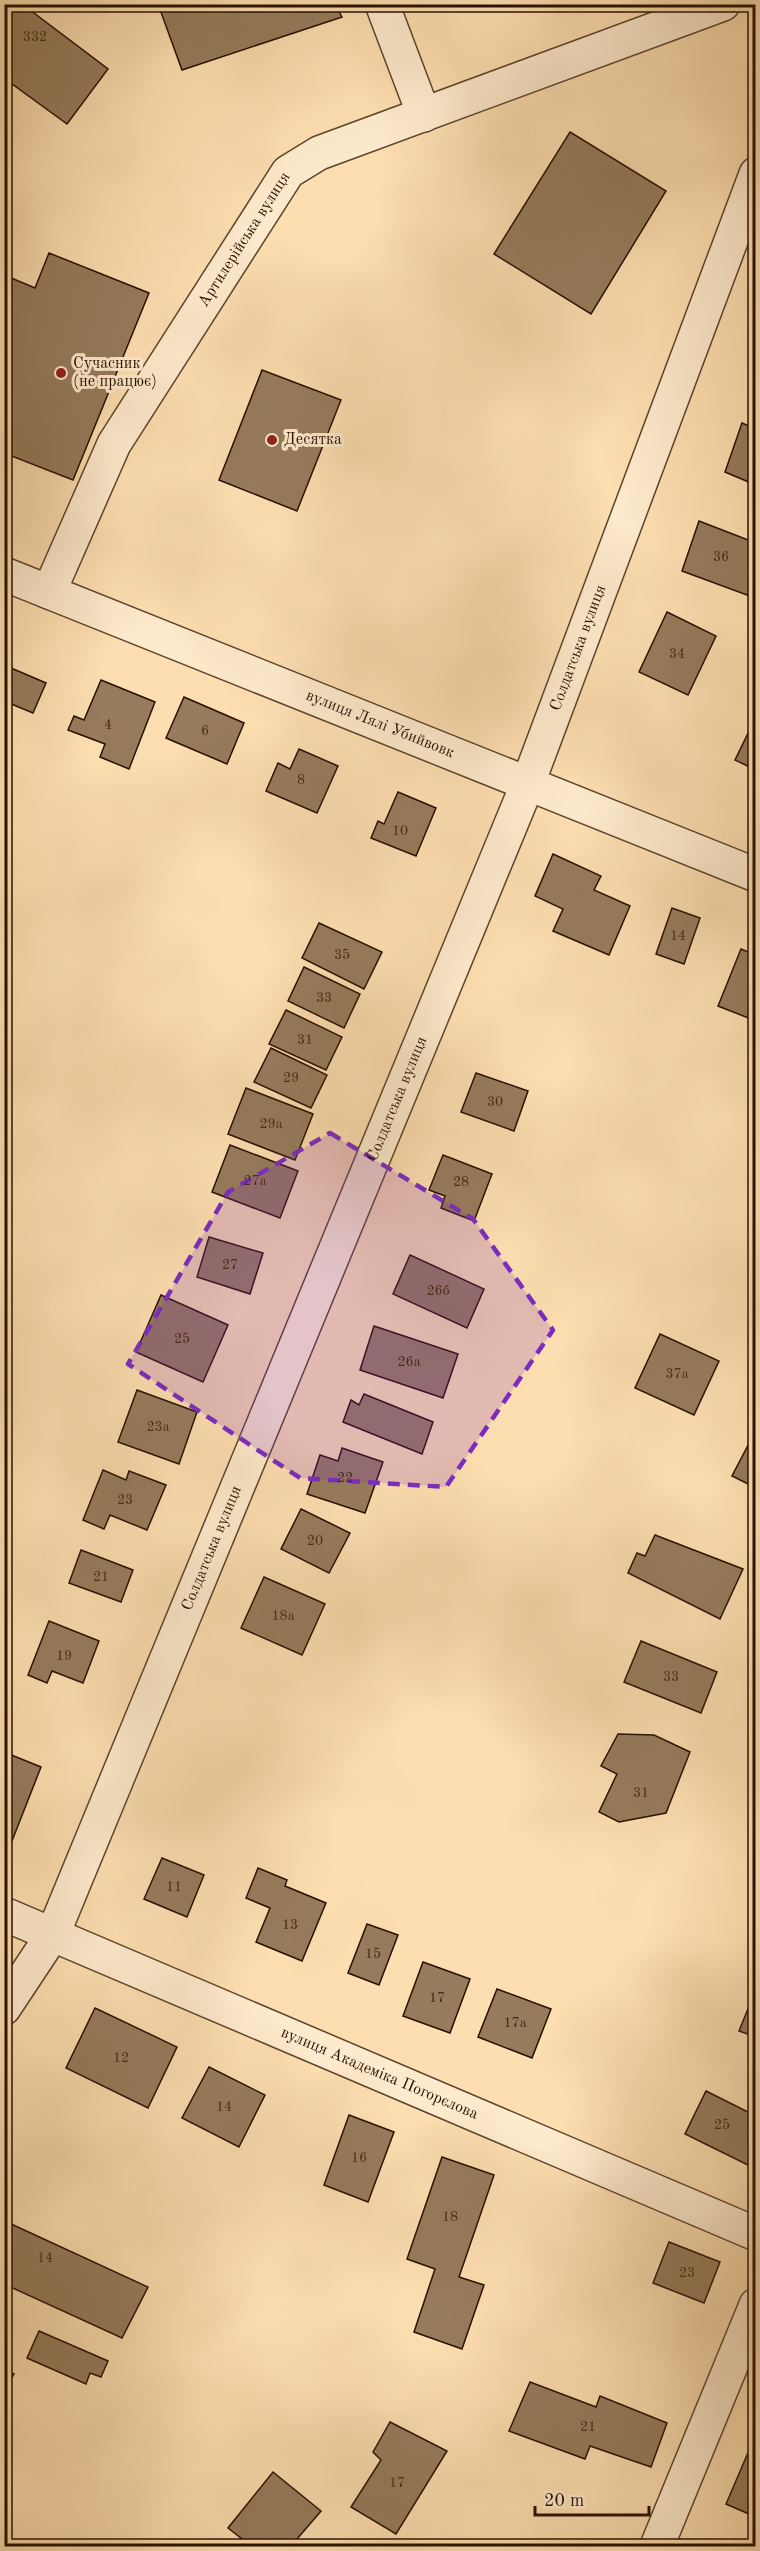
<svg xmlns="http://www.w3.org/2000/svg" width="760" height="2551" viewBox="0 0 760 2551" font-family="'Old Standard TT',serif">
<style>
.building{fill:#967b5c;stroke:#271000;stroke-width:1.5}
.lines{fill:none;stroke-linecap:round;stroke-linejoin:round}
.minor-casing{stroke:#5c442c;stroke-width:36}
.minor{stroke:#feeacc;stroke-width:33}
.marked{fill:#7b2cbf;fill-opacity:0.2;stroke:#7b2cbf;stroke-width:4.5;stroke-dasharray:12 8;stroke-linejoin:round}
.poi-dot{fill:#8f2418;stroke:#feeacc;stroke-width:2}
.labels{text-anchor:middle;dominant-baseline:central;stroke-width:6;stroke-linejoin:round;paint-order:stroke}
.number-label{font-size:14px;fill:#432b17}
.street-label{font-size:16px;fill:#271000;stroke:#feeacc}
.poi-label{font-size:16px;fill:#271000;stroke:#feeacc;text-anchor:start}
</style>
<rect width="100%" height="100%" fill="#fddeb0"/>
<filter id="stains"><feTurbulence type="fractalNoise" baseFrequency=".00333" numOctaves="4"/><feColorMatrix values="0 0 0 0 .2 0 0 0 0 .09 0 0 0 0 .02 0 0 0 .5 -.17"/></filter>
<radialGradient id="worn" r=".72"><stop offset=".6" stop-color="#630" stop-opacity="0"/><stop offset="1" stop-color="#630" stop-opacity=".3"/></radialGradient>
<g class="building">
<polygon points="4,4 22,4 108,69 67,124 4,78"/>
<polygon points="158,4 335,4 342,17 182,70"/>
<polygon points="570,132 666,191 591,314 494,254"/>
<polygon points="49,253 149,293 73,480 4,453 4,275 35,288"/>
<polygon points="262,370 341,400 297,511 219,480"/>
<polygon points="742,423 756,429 756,485 725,472"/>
<polygon points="699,521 756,543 755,598 682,571"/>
<polygon points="667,612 716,636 688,695 639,672"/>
<polygon points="4,665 46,683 33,713 4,701"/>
<polygon points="101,680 155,702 129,769 100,757 105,744 68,730 74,716 84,720"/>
<polygon points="184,697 244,723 227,764 166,738"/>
<polygon points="755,719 756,719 756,770 735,760"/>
<polygon points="299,749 338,766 317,813 266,791 278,763 290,769"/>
<polygon points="398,792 436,808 416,856 371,838 378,821 384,824"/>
<polygon points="553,854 601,876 594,890 630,906 609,955 553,931 563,909 535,896"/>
<polygon points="672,908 700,918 684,964 656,954"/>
<polygon points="319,923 382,952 364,989 302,958"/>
<polygon points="741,949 756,955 756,1008 751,1019 718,1006"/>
<polygon points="304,967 360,994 344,1028 288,1001"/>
<polygon points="286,1010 342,1037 326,1070 269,1044"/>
<polygon points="271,1048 327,1075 311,1108 254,1082"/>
<polygon points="476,1073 528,1091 514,1131 461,1112"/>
<polygon points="246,1088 313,1114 295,1160 228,1134"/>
<polygon points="230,1145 298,1171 280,1218 212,1192"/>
<polygon points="443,1155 492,1174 474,1221 441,1208 445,1196 429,1190"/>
<polygon points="209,1237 263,1253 250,1294 197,1277"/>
<polygon points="410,1255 484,1289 467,1328 393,1294"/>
<polygon points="161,1295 228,1325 203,1382 136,1352"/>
<polygon points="374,1326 458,1354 443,1398 360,1370"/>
<polygon points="660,1334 719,1361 694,1415 635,1388"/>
<polygon points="137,1390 197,1412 179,1464 118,1442"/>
<polygon points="364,1394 433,1422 422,1454 343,1422 351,1400 359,1405"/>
<polygon points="756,1430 756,1488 732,1476"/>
<polygon points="342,1448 383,1462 365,1513 307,1494 320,1455 338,1461"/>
<polygon points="103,1470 126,1480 129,1471 166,1485 147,1530 110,1515 104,1529 83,1520"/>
<polygon points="301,1509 350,1533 329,1573 281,1549"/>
<polygon points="655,1535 743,1569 720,1619 628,1573 637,1553 645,1556"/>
<polygon points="81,1550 133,1570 121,1602 69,1583"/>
<polygon points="264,1577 325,1604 302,1655 241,1628"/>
<polygon points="49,1621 99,1641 83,1683 52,1671 47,1683 28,1675"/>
<polygon points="641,1641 717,1672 701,1713 624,1682"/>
<polygon points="618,1734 654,1735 690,1752 666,1813 619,1822 599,1812 617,1774 601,1766"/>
<polygon points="4,1752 41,1767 10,1846 4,1844"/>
<polygon points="162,1858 204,1875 187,1917 144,1899"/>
<polygon points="258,1868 287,1880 285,1886 326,1903 302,1961 256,1942 270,1908 246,1898"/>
<polygon points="367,1924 398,1935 379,1985 348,1973"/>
<polygon points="423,1962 470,1979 450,2033 403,2016"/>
<polygon points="497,1989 551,2009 532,2058 478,2037"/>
<polygon points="756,1989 756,2037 739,2031"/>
<polygon points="95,2008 177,2047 148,2108 66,2068"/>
<polygon points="209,2067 265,2095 239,2147 182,2118"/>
<polygon points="706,2091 756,2116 756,2169 685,2134"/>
<polygon points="349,2115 394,2132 368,2202 324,2185"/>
<polygon points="442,2157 494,2175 459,2277 484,2285 462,2349 414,2332 435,2269 407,2259"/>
<polygon points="9,2223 148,2287 122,2338 4,2284 4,2232"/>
<polygon points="669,2242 720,2262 704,2303 653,2283"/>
<polygon points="39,2331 108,2361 101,2377 90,2373 86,2384 27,2358"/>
<polygon points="4,2370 14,2374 4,2392"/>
<polygon points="530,2382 596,2407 600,2396 667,2423 651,2467 590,2446 585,2459 509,2431"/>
<polygon points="390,2422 447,2451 396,2534 351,2507 381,2460 373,2452"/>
<polygon points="756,2434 756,2517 726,2504"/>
<polygon points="273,2472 321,2511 291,2546 251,2546 228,2528"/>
</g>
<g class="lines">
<defs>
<g id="minor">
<polyline points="382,4 424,115"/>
<path id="s1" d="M4,574L756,875"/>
<path id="s2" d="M49,592L114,444L288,172L319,153L723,4"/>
<path id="s3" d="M4,1914L756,2234"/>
<path id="s4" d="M4,2008L53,1934L528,783L756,174"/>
<polyline points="657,2546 756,2305"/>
</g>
</defs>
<use href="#minor" class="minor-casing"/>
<use href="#minor" class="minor"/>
</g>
<path class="marked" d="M330,1133L473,1219L553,1330L446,1487L300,1478L128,1364L228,1192Z"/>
<g class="poi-dot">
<circle cx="61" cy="373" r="6"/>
<circle cx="272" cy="440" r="6"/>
</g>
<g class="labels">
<g class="number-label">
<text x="35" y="37">332</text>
<text x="721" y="557">36</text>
<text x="677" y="654">34</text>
<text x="108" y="725">4</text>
<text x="205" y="731">6</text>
<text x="301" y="780">8</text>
<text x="400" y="831">10</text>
<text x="678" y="936">14</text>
<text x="342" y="955">35</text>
<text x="324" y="998">33</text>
<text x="305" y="1040">31</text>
<text x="291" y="1078">29</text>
<text x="495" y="1102">30</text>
<text x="271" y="1124">29а</text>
<text x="255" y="1181">27а</text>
<text x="461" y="1182">28</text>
<text x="230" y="1265">27</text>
<text x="438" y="1291">26б</text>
<text x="182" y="1339">25</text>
<text x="409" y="1362">26а</text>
<text x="677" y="1374">37а</text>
<text x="158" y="1427">23а</text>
<text x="345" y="1478">22</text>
<text x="125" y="1500">23</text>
<text x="315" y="1541">20</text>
<text x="101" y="1577">21</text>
<text x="283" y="1616">18а</text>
<text x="64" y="1656">19</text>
<text x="671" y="1677">33</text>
<text x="641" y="1793">31</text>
<text x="174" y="1887">11</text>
<text x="290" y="1925">13</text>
<text x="373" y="1954">15</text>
<text x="437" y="1998">17</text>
<text x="515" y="2023">17а</text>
<text x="121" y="2058">12</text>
<text x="224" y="2107">14</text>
<text x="722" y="2125">25</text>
<text x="359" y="2158">16</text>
<text x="450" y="2217">18</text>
<text x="45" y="2258">14</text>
<text x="687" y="2273">23</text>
<text x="588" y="2427">21</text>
<text x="397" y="2483">17</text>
</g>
<g class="street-label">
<text stroke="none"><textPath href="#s2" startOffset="404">Артилерійська вулиця</textPath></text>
<text stroke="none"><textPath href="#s4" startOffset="1478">Солдатська вулиця</textPath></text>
<text stroke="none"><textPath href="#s1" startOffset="405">вулиця Лялі Убийвовк</textPath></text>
<text stroke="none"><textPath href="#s4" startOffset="992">Солдатська вулиця</textPath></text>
<text stroke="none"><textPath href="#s4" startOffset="506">Солдатська вулиця</textPath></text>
<text stroke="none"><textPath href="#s3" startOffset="408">вулиця Академіка Погорєлова</textPath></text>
</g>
<g class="poi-label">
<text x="73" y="364">Сучасник<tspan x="73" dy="18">(не працює)</tspan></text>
<text x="284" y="440">Десятка</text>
</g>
</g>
<rect width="760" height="2551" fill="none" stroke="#fddeb0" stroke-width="24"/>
<rect x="6" y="6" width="748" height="2539" fill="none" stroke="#271000" stroke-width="3"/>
<rect x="12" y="12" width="736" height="2527" fill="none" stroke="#271000" stroke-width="1.5"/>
<path d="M535 2506v9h114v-9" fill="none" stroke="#271000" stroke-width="3"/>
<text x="544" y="2506" font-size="18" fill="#271000" stroke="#feeacc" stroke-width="4.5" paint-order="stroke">20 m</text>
<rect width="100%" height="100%" filter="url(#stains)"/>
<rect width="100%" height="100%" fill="url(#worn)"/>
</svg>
